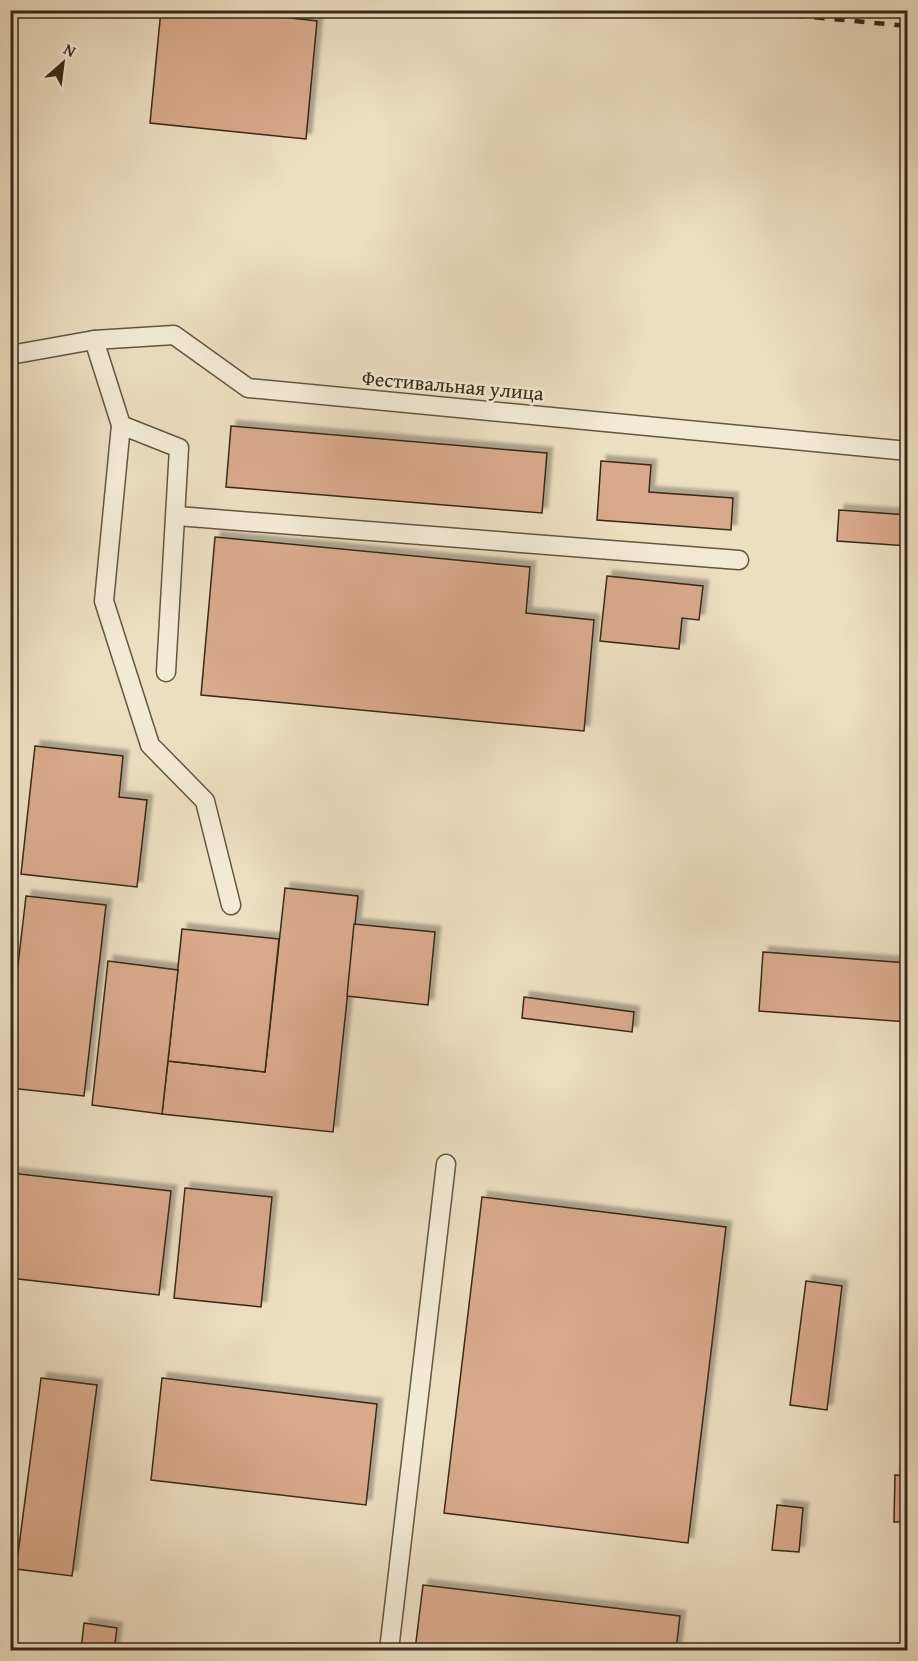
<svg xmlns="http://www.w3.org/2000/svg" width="918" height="1661" viewBox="0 0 918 1661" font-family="'Gentium Book Plus',serif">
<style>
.building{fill:#d9a98c;stroke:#372916;stroke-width:1.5;filter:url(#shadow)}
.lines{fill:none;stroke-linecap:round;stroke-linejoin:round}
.service-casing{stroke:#645640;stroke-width:21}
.service{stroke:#f3ead6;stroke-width:18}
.rail{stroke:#372916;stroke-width:4.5;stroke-dasharray:10 10;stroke-linecap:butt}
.labels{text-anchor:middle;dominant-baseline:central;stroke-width:5;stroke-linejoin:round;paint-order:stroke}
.street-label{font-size:20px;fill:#372916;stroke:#f3ead6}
</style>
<defs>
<filter id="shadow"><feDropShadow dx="5.5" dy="-5.5" stdDeviation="1.5" flood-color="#0004"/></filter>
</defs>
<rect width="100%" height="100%" fill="#ecdec0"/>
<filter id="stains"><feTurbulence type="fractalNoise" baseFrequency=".00333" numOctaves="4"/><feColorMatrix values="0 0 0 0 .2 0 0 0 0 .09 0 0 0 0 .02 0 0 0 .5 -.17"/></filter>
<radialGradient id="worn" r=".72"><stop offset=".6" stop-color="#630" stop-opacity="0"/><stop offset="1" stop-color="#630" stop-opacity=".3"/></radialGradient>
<g class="building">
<polygon points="161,10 219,10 317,21 306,139 150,123"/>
<polygon points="231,426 547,453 542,513 226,487"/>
<polygon points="601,461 651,465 649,492 733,498 731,530 597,520"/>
<polygon points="839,510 908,515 908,546 837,541"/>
<polygon points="215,537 530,567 526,613 594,620 584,731 201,695"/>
<polygon points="607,576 703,586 699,620 682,618 679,649 600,641"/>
<polygon points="35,746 123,756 119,797 147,800 137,887 21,874"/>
<polygon points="285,888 358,896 333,1132 162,1114 168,1061 265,1072"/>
<polygon points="26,896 106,905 84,1096 10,1088 10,1034"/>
<polygon points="354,924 435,932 428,1005 347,996"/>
<polygon points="182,929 279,939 265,1072 168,1061"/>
<polygon points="763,952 908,963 908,1022 759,1011"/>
<polygon points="108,961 178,970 162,1114 92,1105"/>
<polygon points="524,997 634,1012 632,1032 522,1018"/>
<polygon points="10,1173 171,1191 159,1295 10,1278"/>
<polygon points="185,1188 272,1197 261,1307 174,1298"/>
<polygon points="482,1197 726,1227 688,1543 444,1513"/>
<polygon points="806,1281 842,1286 827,1410 790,1405"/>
<polygon points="41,1378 97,1385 72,1576 16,1569"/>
<polygon points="162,1378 377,1404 366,1505 151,1480"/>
<polygon points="895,1475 908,1476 908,1522 894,1522"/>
<polygon points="777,1505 803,1508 799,1552 772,1550"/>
<polygon points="423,1585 680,1616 676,1650 415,1650"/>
<polygon points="84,1623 117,1628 114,1650 81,1650"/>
</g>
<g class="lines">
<defs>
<g id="service">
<polyline points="94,340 121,425 104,601 150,745 205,801 231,905"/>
<polyline points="10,355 94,340 174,335 248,388 908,451"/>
<polyline points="121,425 179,448 166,672"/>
<polyline points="177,516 739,560"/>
<polyline points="389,1650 446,1164"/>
</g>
</defs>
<use href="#service" class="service-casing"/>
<use href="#service" class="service"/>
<polyline class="rail" points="735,10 908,26"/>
</g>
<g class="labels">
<g class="street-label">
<text transform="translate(453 385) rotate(5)">Фестивальная улица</text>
</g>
</g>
<rect width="918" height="1661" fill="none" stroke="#ecdec0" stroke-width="36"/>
<rect x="12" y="12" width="894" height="1637" fill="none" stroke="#372916" stroke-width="3"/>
<rect x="18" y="18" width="882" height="1625" fill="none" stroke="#372916" stroke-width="1.5"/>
<g transform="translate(63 63) rotate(28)" stroke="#f3ead6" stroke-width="4.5" paint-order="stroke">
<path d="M0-4.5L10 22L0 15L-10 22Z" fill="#372916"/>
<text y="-9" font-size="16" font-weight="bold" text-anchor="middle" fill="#372916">N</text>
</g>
<rect width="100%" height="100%" filter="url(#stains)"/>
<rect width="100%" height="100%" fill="url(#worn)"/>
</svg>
